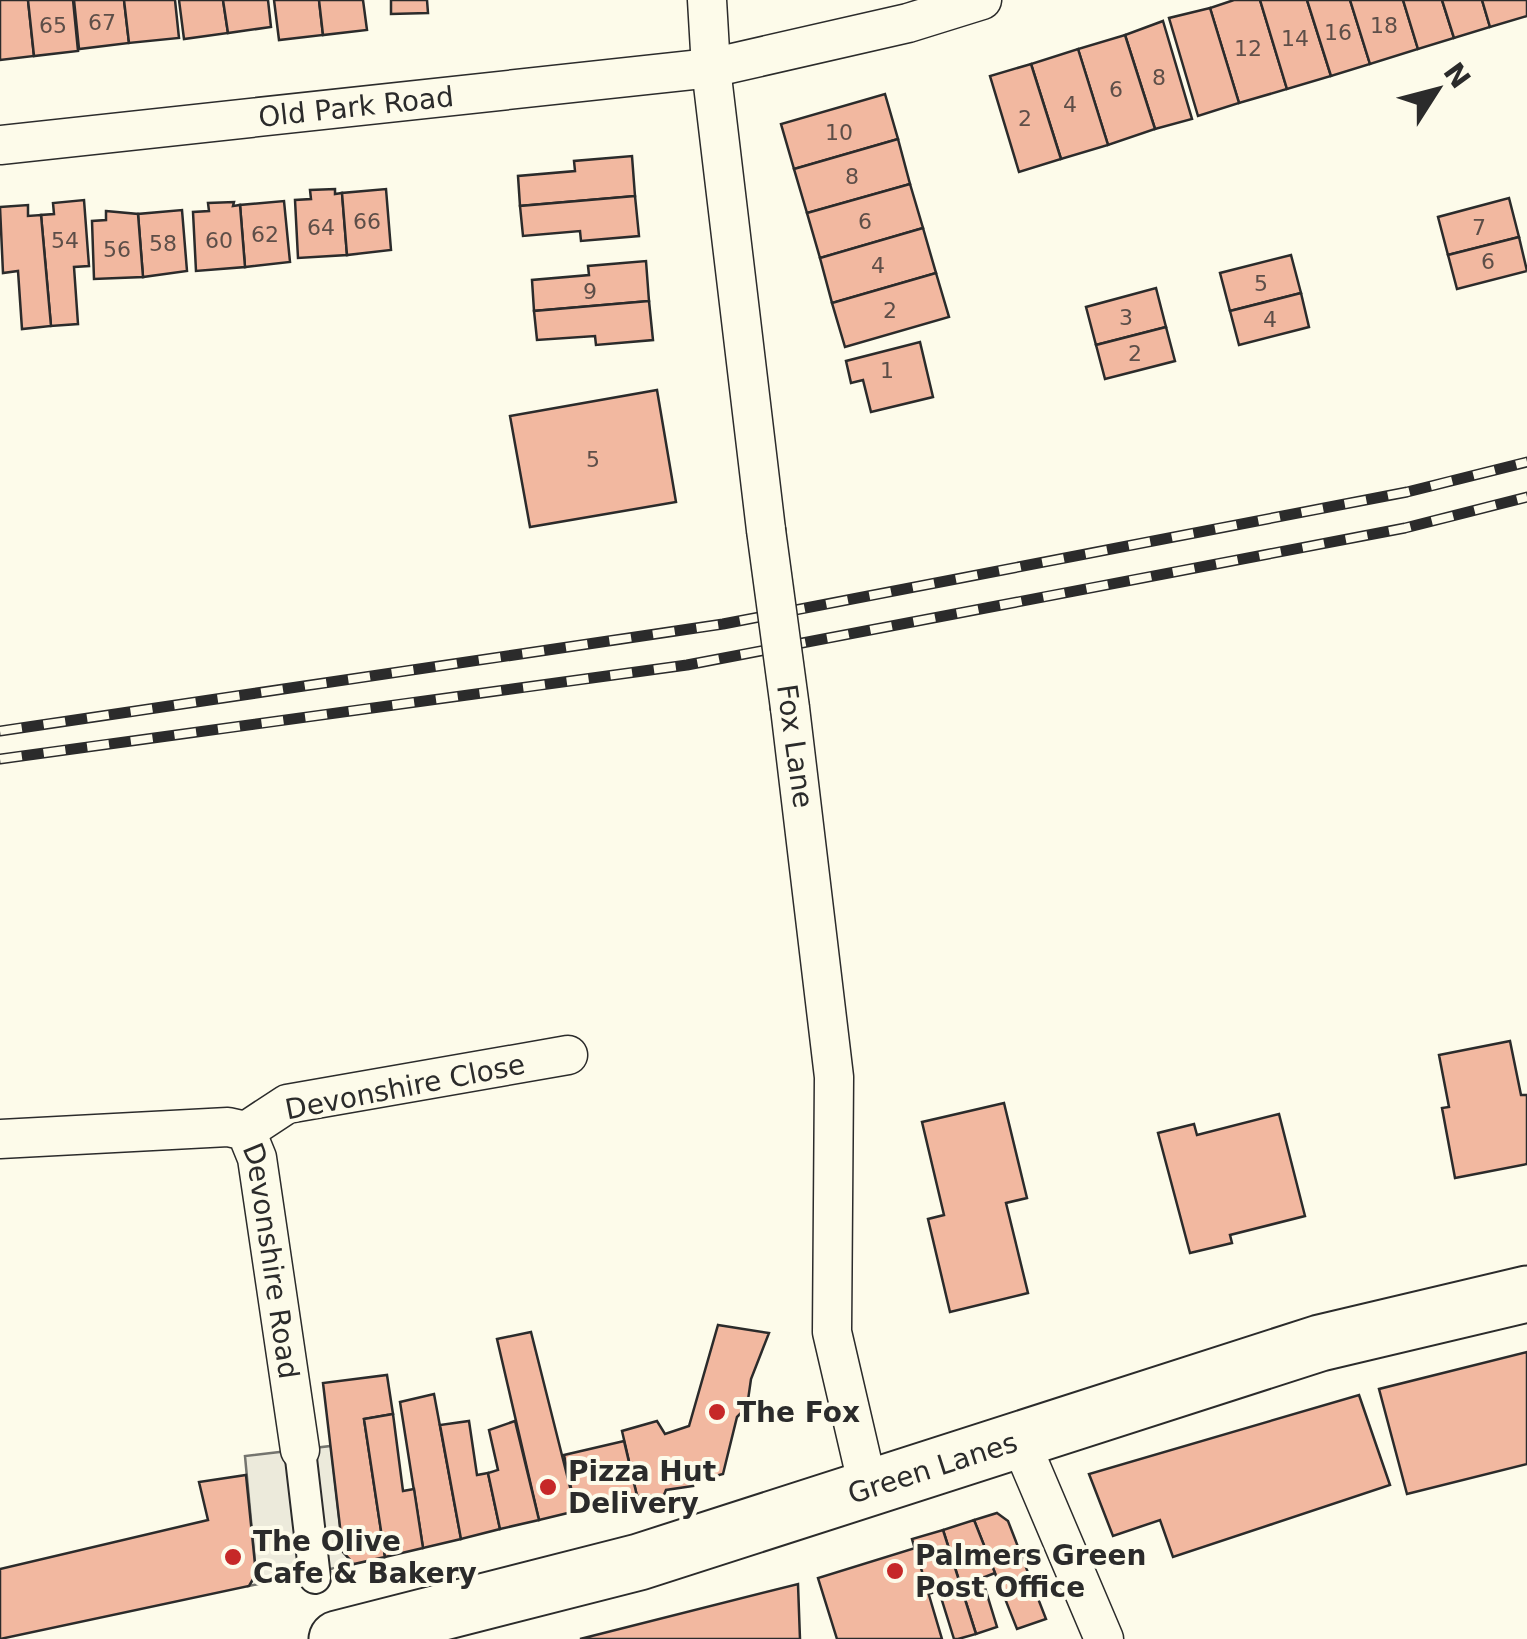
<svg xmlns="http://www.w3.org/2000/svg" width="1527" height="1639" viewBox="0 0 1527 1639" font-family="'DejaVu Sans',sans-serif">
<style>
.parking{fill:#eceadb;stroke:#74746e;stroke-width:2.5}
.building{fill:#f2b8a0;stroke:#2b2b2b;stroke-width:2.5}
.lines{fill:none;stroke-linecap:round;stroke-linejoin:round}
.pedestrian-casing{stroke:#2b2b2b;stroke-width:34}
.minor-casing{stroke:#2b2b2b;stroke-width:41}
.primary-casing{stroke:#2b2b2b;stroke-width:59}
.pedestrian{stroke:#fdfbea;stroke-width:30}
.minor{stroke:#fdfbea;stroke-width:38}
.primary{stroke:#fdfbea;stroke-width:55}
.rail-casing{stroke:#2b2b2b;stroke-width:11}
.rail{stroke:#fdfbea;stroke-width:8;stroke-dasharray:22;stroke-linecap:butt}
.minor-bridge-casing{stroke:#2b2b2b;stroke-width:41;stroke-linecap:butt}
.minor-bridge{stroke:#fdfbea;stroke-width:38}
.poi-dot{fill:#c62828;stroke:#fdfbea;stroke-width:4}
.labels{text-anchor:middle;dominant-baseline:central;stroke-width:8;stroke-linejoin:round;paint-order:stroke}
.number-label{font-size:22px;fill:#5d4e48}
.street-label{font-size:28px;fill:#2b2b2b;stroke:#fdfbea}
.poi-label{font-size:28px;font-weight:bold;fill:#2b2b2b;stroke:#fdfbea;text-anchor:start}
</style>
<rect width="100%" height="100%" fill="#fdfbea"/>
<polygon class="parking" points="331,1446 343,1552 354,1564 249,1586 256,1574 245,1456"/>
<g class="building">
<polygon points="0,0 28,0 34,56 0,60"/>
<polygon points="28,0 73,0 78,51 34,56"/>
<polygon points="74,0 124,0 129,43 79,49"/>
<polygon points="124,0 175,0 179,38 129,43"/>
<polygon points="179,0 223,0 228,33 184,39"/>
<polygon points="223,0 268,0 271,27 228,33"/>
<polygon points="274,0 319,0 323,35 279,40"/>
<polygon points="319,0 363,0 367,30 323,35"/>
<polygon points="391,0 427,0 428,13 391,14"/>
<polygon points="1234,0 1260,0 1287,89 1239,103 1210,8"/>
<polygon points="1260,0 1307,0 1331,76 1287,89"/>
<polygon points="1307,0 1350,0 1370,64 1331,76"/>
<polygon points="1350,0 1403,0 1418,49 1370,64"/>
<polygon points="1403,0 1442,0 1454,38 1418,49"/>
<polygon points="1442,0 1482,0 1490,27 1454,38"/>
<polygon points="1482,0 1527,0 1527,16 1490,27"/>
<polygon points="1210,8 1239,103 1198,116 1169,18"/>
<polygon points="1163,21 1192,119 1155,129 1125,35"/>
<polygon points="1125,35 1155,129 1108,145 1078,49"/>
<polygon points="1078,49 1108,145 1061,159 1031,64"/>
<polygon points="1031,64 1061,159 1019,172 990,76"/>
<polygon points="885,94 898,139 794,169 781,124"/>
<polygon points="898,139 910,184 807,213 794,169"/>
<polygon points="632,156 635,196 520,206 518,176 575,171 574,161"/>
<polygon points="910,184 923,228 820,258 807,213"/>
<polygon points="335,189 335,194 342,193 347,255 298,258 295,200 311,199 310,190"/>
<polygon points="386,189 391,250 347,255 342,193"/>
<polygon points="635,196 639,236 581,241 580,231 523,236 520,206"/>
<polygon points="1509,198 1519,237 1448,255 1438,217"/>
<polygon points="84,200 89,266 74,267 78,324 51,326 41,215 54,214 53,203"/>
<polygon points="284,201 290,262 245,267 240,205"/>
<polygon points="234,202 233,206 240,205 245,267 196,271 193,212 209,211 208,203"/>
<polygon points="28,205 28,216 41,215 51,326 22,329 18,271 3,273 0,207"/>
<polygon points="182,210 187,271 143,277 138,214"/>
<polygon points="106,211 138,214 143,277 94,279 92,221 106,220"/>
<polygon points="923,228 936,273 832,303 820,258"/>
<polygon points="1519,237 1527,271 1457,289 1448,255"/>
<polygon points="1291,255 1301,293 1230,311 1220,273"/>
<polygon points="646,261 649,301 534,311 532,280 589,275 588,266"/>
<polygon points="936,273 949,317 845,347 832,303"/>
<polygon points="1156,288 1166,327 1096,345 1086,307"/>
<polygon points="1301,293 1309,327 1239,345 1230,311"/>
<polygon points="649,301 653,340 596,345 595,336 537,340 534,311"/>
<polygon points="1166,327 1175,361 1105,379 1096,345"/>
<polygon points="920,342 933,397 871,412 863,380 851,383 846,361"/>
<polygon points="657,390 676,502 530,527 510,416"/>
<polygon points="1510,1041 1521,1095 1527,1095 1527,1164 1455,1178 1442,1108 1449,1107 1439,1055"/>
<polygon points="1004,1103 1027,1198 1006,1203 1028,1293 950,1312 928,1219 944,1215 922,1122"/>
<polygon points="1279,1114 1305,1216 1230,1235 1232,1243 1190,1253 1158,1133 1194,1124 1197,1135"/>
<polygon points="718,1325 769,1333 751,1379 747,1407 737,1417 723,1474 692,1482 693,1486 666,1490 664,1495 637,1496 622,1431 657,1421 665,1434 689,1426"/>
<polygon points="531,1332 576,1511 539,1520 497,1339"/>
<polygon points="1527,1352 1527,1464 1407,1494 1379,1389"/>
<polygon points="387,1375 393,1414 364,1419 385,1557 354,1564 343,1552 323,1383"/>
<polygon points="434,1394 461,1539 423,1548 400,1402"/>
<polygon points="1359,1395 1390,1485 1173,1557 1160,1520 1113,1536 1089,1474"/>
<polygon points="393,1414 403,1491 414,1489 423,1548 385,1557 364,1419"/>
<polygon points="469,1421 477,1475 488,1473 500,1529 461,1539 440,1425"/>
<polygon points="515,1421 539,1520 500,1529 488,1473 498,1470 489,1430"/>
<polygon points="624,1441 637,1496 576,1511 564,1455"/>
<polygon points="246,1475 256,1574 249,1586 0,1639 0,1569 208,1520 199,1482"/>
<polygon points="997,1513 1008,1521 1046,1619 1017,1629 974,1520"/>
<polygon points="974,1520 995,1573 982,1578 997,1627 976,1634 943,1530"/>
<polygon points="943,1530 976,1634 958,1639 954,1639 939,1591 928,1594 912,1539"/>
<polygon points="915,1548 942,1639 837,1639 818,1578"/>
<polygon points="798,1584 800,1639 580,1639"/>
</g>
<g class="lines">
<defs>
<polyline id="pedestrian" points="300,1450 315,1578"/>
<g id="minor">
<polyline points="707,0 711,68 766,530"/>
<path id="s1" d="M0,145L711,68L908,23L982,0"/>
<polyline points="790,708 834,1077 832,1332 869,1491"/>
<polyline points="246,1131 287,1104 568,1055"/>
<path id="s2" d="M0,1139L228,1127L246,1131L257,1158L300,1450"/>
<polyline points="1019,1439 1104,1639"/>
</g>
<g id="primary">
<path id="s3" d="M337,1639L639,1562L1320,1343L1527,1294"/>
</g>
</defs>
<use href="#pedestrian" class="pedestrian-casing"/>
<use href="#minor" class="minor-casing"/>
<use href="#primary" class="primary-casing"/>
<use href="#pedestrian" class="pedestrian"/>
<use href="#minor" class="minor"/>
<use href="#primary" class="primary"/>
<defs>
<g id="rail">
<polyline points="0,731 723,624 1407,492 1527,462"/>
<polyline points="0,759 687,665 1405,528 1527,497"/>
</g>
</defs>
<use href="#rail" class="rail-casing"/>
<use href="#rail" class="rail"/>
<defs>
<polyline id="minor-bridge" points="766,530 790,708"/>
</defs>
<use href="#minor-bridge" class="minor-bridge-casing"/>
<use href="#minor-bridge" class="minor-bridge"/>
</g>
<g class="poi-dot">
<circle cx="717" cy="1412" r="10"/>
<circle cx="548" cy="1487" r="10"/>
<circle cx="233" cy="1557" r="10"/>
<circle cx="895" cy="1571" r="10"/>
</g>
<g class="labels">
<g class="number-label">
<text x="102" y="22">67</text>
<text x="53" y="25">65</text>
<text x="1384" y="25">18</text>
<text x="1338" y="32">16</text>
<text x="1295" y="38">14</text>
<text x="1248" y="48">12</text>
<text x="1159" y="77">8</text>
<text x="1116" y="89">6</text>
<text x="1070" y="104">4</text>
<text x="1025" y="118">2</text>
<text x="839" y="132">10</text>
<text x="852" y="176">8</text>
<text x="367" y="221">66</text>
<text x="865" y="221">6</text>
<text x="321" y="227">64</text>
<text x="1479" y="227">7</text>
<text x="265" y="234">62</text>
<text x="65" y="240">54</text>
<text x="219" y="240">60</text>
<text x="163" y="243">58</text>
<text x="117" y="249">56</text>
<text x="1488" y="261">6</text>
<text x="878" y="265">4</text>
<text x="1261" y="283">5</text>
<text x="590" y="291">9</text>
<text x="890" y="310">2</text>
<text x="1126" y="317">3</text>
<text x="1270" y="319">4</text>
<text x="1135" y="353">2</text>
<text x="887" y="370">1</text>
<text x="593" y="459">5</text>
</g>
<g class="street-label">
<text stroke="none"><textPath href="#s1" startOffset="358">Old Park Road</textPath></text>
<text transform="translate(795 746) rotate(82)">Fox Lane</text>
<text transform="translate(405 1087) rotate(-11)">Devonshire Close</text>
<text stroke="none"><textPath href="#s2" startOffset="380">Devonshire Road</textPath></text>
<text stroke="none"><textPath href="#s3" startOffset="620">Green Lanes</textPath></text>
</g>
<g class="poi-label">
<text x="737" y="1412">The Fox</text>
<text x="568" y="1471">Pizza Hut<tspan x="568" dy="32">Delivery</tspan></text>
<text x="253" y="1541">The Olive<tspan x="253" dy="32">Cafe &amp; Bakery</tspan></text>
<text x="915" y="1555">Palmers Green<tspan x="915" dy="32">Post Office</tspan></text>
</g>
</g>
<g transform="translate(1437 90) rotate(54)" stroke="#fdfbea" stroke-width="8" paint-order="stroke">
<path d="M0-8L18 38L0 25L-18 38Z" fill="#2b2b2b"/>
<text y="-15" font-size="28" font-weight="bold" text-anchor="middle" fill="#2b2b2b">N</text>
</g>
</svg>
